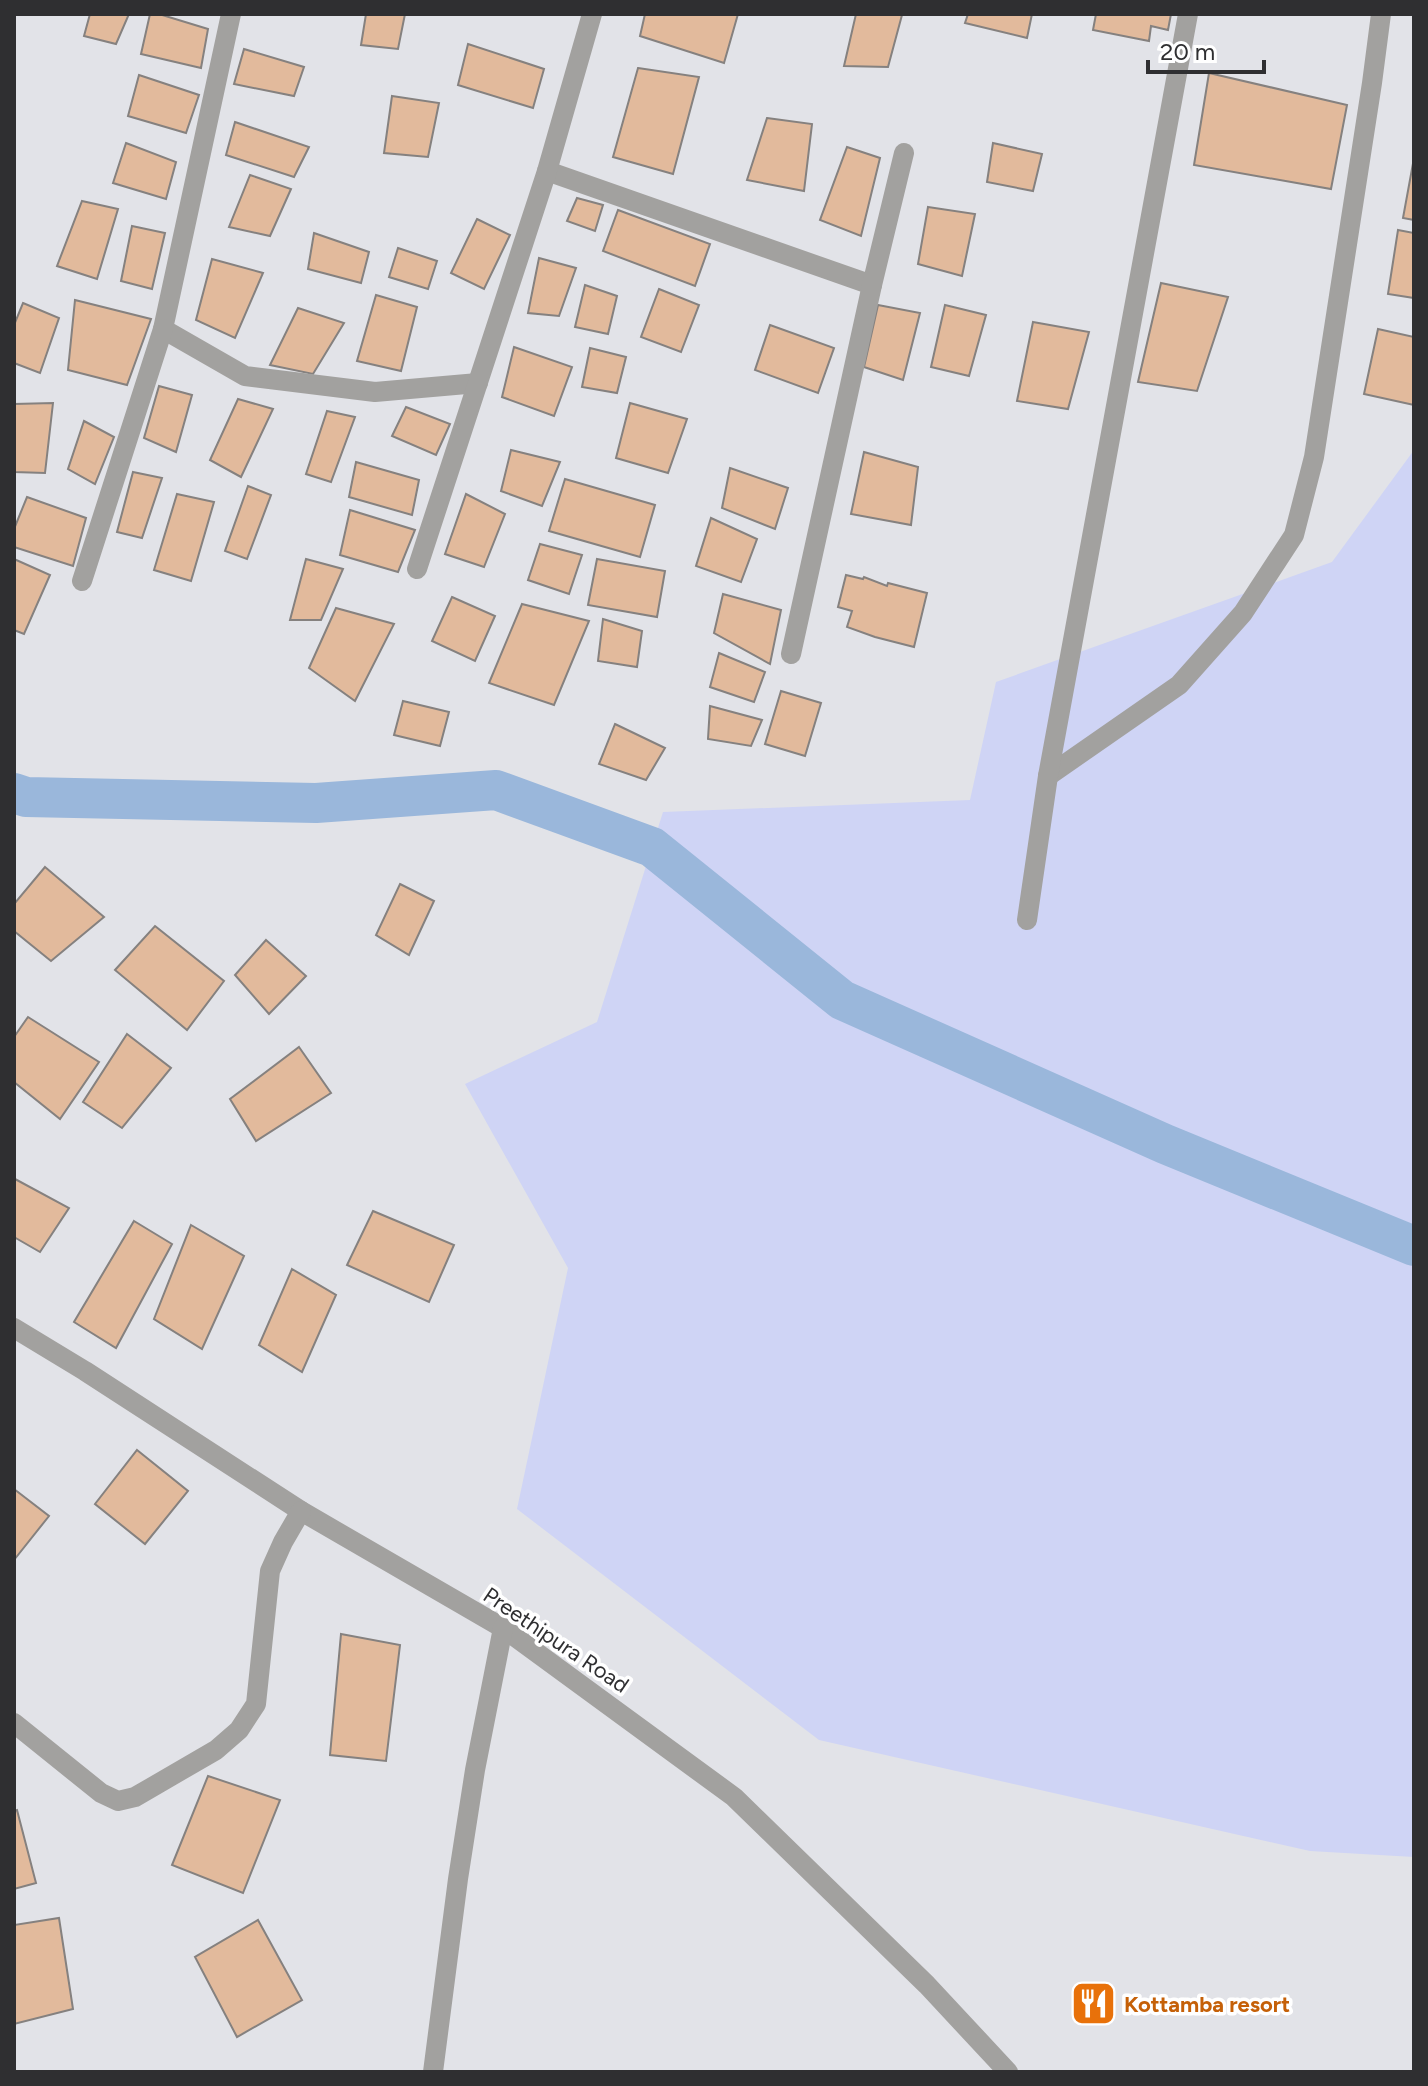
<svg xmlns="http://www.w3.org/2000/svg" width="1428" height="2086" viewBox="0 0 1428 2086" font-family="Figtree,sans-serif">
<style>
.green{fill:#cfd4f5}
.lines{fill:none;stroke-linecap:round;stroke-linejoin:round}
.canal{stroke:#9ab7db;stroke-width:40}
.building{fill:#e2ba9c;stroke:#85817f;stroke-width:2}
.minor{stroke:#a2a19f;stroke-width:20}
.labels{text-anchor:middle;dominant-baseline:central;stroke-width:7;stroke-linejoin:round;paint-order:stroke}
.street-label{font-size:22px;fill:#2f2f31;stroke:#fff}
.food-label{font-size:22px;font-weight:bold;fill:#c56008;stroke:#fff;text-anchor:start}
</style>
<rect width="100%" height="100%" fill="#e2e3e8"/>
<polygon class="green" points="1414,450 1414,1857 1310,1851 819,1740 517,1509 568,1268 465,1084 597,1022 663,812 970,800 996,682 1332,562"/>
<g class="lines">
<polyline class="canal" points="14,793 26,797 316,803 496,790 652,847 842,1000 1165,1144 1414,1246"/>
</g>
<g class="building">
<polygon points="90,14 129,14 116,44 84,36"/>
<polygon points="150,14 159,14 208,29 201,68 141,54"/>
<polygon points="366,14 405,14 398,49 361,45"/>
<polygon points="645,14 738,14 724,63 640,36"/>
<polygon points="856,14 902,15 888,67 844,66"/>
<polygon points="968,14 1032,14 1027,38 965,23"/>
<polygon points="1096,14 1171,14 1168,30 1151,26 1149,41 1093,30"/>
<polygon points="468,44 544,69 533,108 458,85"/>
<polygon points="244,49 304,67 294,96 234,84"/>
<polygon points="638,68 699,77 673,174 613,157"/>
<polygon points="1209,73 1347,105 1331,189 1194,165"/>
<polygon points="139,75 199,95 186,133 128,116"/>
<polygon points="392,96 439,103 428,157 384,153"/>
<polygon points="767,118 812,124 804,191 747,180"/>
<polygon points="235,122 309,147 294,177 226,155"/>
<polygon points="126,143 176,162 166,199 113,183"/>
<polygon points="993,143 1042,154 1033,191 987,182"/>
<polygon points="847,147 880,158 861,236 820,220"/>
<polygon points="1414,158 1414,220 1403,218"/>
<polygon points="250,175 291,189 270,236 229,227"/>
<polygon points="577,198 603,205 595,231 567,221"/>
<polygon points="82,201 118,209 97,279 57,266"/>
<polygon points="928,207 975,214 962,276 918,264"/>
<polygon points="618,210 710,244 695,286 603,251"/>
<polygon points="477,219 510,235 484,289 451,273"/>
<polygon points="132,226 165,233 152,289 121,281"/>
<polygon points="1398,230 1414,233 1414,298 1388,294"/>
<polygon points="314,233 369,252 361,283 308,269"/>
<polygon points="398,248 437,261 428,289 389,277"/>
<polygon points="539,258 576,268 559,316 528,313"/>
<polygon points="212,259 263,273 235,338 196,320"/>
<polygon points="1161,283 1228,297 1197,391 1138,382"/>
<polygon points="585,285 617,296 608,334 575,327"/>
<polygon points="659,289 699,305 681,352 641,337"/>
<polygon points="376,295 417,307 401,371 357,361"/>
<polygon points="75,300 151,319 127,385 68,370"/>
<polygon points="23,303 59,318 40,373 14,363 14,325"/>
<polygon points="878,305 920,313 903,380 864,367"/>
<polygon points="945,305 986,315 969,376 931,367"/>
<polygon points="298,308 344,323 313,374 270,365"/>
<polygon points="1033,322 1089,332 1068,409 1017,401"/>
<polygon points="770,325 834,348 818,393 755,370"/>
<polygon points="1378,329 1414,337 1414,405 1364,394"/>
<polygon points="514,347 572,367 554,416 502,397"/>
<polygon points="590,348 626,357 617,393 582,387"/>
<polygon points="159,386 192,395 176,452 144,438"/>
<polygon points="238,399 273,409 241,477 210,460"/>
<polygon points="53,403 45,473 14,472 14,404"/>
<polygon points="630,403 687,419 668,473 616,458"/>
<polygon points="406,407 450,424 436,455 392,436"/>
<polygon points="327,411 355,417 331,482 306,474"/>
<polygon points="84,421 114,437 95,484 68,469"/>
<polygon points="511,450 560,462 542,506 501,491"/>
<polygon points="864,452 918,467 911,525 851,514"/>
<polygon points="356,462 419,480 412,515 349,497"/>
<polygon points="730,468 788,488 775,529 722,508"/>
<polygon points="133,472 162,478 142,538 117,532"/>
<polygon points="565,479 655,505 640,557 549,531"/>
<polygon points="248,486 271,495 247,559 225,551"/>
<polygon points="177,494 214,502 191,581 154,570"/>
<polygon points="466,494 505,514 484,567 445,554"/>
<polygon points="27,497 86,518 73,566 14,547 14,529"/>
<polygon points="350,510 415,530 398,572 340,555"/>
<polygon points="711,518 757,539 741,582 696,566"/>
<polygon points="540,544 582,555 569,594 528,580"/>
<polygon points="14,559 50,575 24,634 14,630"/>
<polygon points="306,559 343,569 321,620 290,620"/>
<polygon points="597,559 665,571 657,617 588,605"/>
<polygon points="846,575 863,579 864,577 887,586 888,583 927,593 914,647 875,637 847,627 852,611 838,607"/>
<polygon points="723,594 781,610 770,664 714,633"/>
<polygon points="452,597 495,616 475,661 432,641"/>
<polygon points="522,604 589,621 554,705 489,683"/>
<polygon points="336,608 394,624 355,701 309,668"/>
<polygon points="603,619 642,631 637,667 598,661"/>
<polygon points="719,653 765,672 754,702 710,687"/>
<polygon points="781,691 821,703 805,756 765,744"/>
<polygon points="403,701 449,712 440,746 394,735"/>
<polygon points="710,706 762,720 751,746 708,739"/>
<polygon points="615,724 665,748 646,780 599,764"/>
<polygon points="45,867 104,917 51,961 14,931 14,904"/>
<polygon points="400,884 434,901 409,955 376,935"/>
<polygon points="155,926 224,981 187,1030 115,970"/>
<polygon points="266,940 306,976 269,1014 235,975"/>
<polygon points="28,1017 99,1062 60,1119 14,1082 14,1037"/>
<polygon points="127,1034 171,1068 122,1128 83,1102"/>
<polygon points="299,1047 331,1093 256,1141 230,1099"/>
<polygon points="15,1179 69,1208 40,1252 14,1237"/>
<polygon points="373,1211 454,1245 429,1302 347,1265"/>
<polygon points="134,1221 172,1244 116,1348 74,1322"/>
<polygon points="191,1225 244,1256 202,1349 154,1319"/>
<polygon points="292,1269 336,1295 302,1372 259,1345"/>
<polygon points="137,1450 188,1491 145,1544 95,1504"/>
<polygon points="14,1489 49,1516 14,1560"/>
<polygon points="341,1634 400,1645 386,1761 330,1755"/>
<polygon points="208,1776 280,1800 243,1893 172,1865"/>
<polygon points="17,1810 36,1883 14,1889 14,1811"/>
<polygon points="59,1918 73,2009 14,2024 14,1925"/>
<polygon points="258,1920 302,2000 237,2037 195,1957"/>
</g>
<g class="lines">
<g class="minor">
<polyline points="231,14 163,329 245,376 375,392 478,383"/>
<polyline points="547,171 872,285"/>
<polyline points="417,569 547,171 592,14"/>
<polyline points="82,581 163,329"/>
<polyline points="791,654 872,285 904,153"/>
<polyline points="1048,776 1179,685 1243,613 1294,535 1314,457 1372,83 1381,14"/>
<polyline points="1027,920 1048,776 1188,14"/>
<polyline points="14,1328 85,1371 301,1511 503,1628 734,1797 927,1985 1008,2072"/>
<polyline points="14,1723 101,1793 118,1801 135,1797 216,1750 239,1730 256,1704 270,1571 283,1542 301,1511"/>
<polyline points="433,2072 458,1879 475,1770 503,1628"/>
</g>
</g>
<defs>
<symbol id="restaurant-square" viewBox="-11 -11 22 22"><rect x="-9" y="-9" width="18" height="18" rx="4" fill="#e8710a" stroke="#fff"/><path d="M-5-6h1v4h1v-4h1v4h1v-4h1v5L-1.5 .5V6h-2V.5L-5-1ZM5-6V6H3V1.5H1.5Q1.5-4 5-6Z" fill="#fff"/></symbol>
</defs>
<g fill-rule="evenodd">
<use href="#restaurant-square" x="1068" y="1978" width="51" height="51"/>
</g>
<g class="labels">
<g class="street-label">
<text transform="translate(556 1640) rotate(34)">Preethipura Road</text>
</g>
<g class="food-label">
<text x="1124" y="2004">Kottamba resort</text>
</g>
</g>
<rect width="1428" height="2086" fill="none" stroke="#2f2f31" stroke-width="32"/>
<path d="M1148 60v12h116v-12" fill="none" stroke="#2f2f31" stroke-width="4"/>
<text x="1160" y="60" font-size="24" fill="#2f2f31" stroke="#ffffff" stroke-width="6" paint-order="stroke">20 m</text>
</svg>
